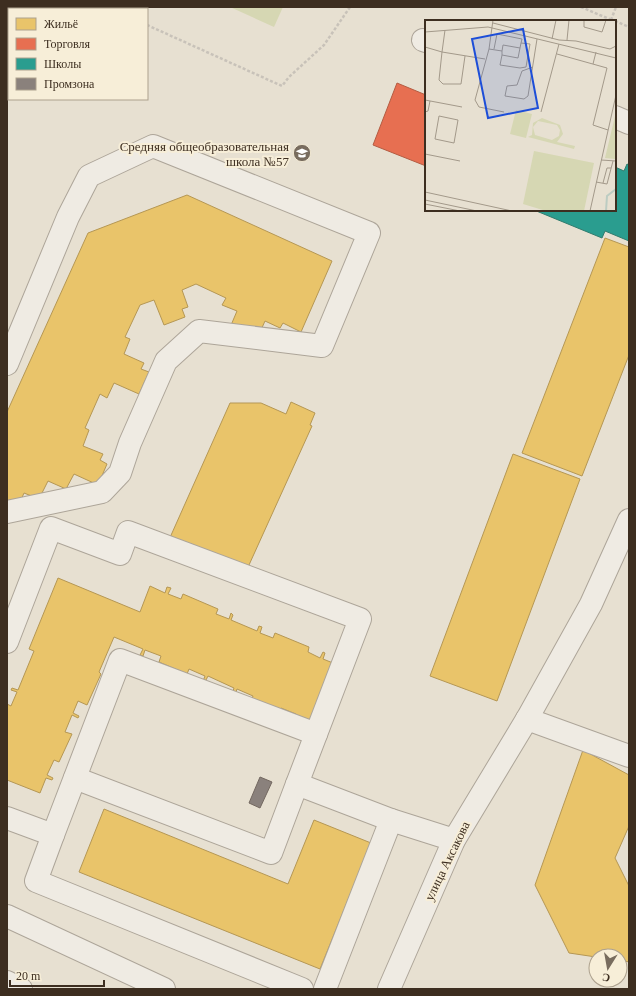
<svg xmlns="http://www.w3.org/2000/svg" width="636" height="996" viewBox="0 0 636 996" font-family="Georgia,serif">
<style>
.green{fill:#d6d7b3}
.homes{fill:#e9c46a;stroke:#b59754}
.shops{fill:#e76f51;stroke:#b45c42}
.schools{fill:#2a9d8f;stroke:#307c6e}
.industry{fill:#8a817c;stroke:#736860}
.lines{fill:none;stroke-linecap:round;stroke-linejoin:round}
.minor-casing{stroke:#ada599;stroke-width:24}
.path{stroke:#c8c2b9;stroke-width:2.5;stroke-dasharray:3 2;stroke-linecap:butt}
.minor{stroke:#efebe3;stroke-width:22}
.labels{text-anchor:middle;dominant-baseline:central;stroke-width:4;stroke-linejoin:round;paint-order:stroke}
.poi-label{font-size:13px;fill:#3d2e20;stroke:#f7eed8;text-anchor:end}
.street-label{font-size:13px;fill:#3d2e20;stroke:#f7eed8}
.inset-river{fill:none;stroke:#bcccc2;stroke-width:2}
.inset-road{fill:none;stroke:#a3998a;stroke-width:1}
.view{fill:#1d4ed8;fill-opacity:0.15;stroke:#1d4ed8;stroke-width:2}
.inset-edge{fill:none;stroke:#3d2e20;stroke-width:2}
</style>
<rect width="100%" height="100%" fill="#e7e0d1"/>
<polygon class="green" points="230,7 283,7 274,27"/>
<g class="homes">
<polygon points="187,195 332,261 301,332 283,323 280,328 265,321 256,341 226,337 237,311 222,305 226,298 196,284 182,290 188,307 182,309 185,317 164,325 154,300 140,305 125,337 130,339 124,354 144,363 141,369 149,372 139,394 114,383 107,398 100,394 85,428 89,430 83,446 103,454 100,460 107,464 98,485 74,474 66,489 48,481 39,499 24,493 17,509 7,505 7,412 88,233"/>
<polygon points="605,238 629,247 629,355 582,476 522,453"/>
<polygon points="291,402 315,413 310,425 312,426 244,576 168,542 230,403 261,403 286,414"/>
<polygon points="513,454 580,479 497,701 430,676"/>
<polygon points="58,578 140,612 150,586 165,593 167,587 171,588 168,594 181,599 183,594 218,609 216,614 229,619 231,613 233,615 231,620 257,631 259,626 262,627 260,633 273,638 275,633 309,647 308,652 320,658 323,652 325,653 323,659 338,665 315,722 299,716 297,721 294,720 296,714 281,708 279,713 251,702 253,696 237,689 235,695 232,694 234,688 208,676 205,682 203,681 205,676 189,669 187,674 159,662 161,656 145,650 143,656 140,655 143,649 114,637 99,672 101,674 87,705 78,701 73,713 79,716 78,718 72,715 65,732 72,734 59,762 54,760 47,775 53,778 52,780 46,778 40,793 7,780 7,704 11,706 17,692 11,690 12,688 18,690 34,651 29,649"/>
<polygon points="583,750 629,775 629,826 615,858 629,886 629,962 620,960 620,956 596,956 596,957 569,953 535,885"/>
<polygon points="104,809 288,884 314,820 371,843 320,969 79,872"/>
</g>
<polygon class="shops" points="397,83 426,95 426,166 373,145"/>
<polygon class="schools" points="627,164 629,165 629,241 605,231 602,238 534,210 615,210 615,167 624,171"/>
<polygon class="industry" points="260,777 272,782 260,808 249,803"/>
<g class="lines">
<defs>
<g id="minor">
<polyline points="423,40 426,41"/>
<polyline points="615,117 629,123"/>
<polyline points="7,364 68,217 89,176 153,146 369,233 322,346 199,331 166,361 130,443 120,473 102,492 7,512"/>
<polyline points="7,642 51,528 120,554 128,532 360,619 297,784 391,820 454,840"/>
<polyline points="527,719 629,756"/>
<polyline points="75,778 271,853 297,784"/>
<polyline points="7,818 53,835 120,660 316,734"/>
<polyline points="53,835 36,881 302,989"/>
<polyline points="7,916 164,989"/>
<polyline points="7,982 21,989"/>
<polyline points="325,989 391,820"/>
<polyline points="389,989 454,840 527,719 591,604 629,520"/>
</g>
</defs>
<use href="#minor" class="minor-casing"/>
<g class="path">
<polyline points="106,7 111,9"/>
<polyline points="581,7 614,21"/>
<polyline points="611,20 616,7"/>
<polyline points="615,21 629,27"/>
<polyline points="147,25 282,86 289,77 324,45 350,7"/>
</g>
<use href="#minor" class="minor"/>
</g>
<defs>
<symbol id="school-disc" viewBox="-11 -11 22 22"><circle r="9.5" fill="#786c5e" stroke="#f7eed8"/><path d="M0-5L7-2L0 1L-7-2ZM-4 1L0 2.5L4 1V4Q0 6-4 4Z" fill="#fff"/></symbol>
</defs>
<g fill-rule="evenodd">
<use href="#school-disc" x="292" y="143" width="20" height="20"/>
</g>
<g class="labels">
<g class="poi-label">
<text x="289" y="146">Средняя общеобразовательная<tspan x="289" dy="15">школа №57</tspan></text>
</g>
<g class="street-label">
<text transform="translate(447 861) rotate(-64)">улица Аксакова</text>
</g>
</g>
<g transform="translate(425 20)">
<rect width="191" height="191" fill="#e7e0d1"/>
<path d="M91,90L107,94L101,118L85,114ZM191,92V136L190,139L180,138ZM117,98L135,105L138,114L132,122L150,126L149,129L103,117L107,115L108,103ZM113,101L132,105L135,110L134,116L127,120L110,115L108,107ZM109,131L169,143L159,191H121L98,184Z" fill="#d6d7b3" fill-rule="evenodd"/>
<path class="inset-river" d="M181,191L182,176L191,169"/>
<path class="inset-road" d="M68,0L64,29L50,80L54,87L79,92M159,0V7L177,12L181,0M68,3L134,20L151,21L185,29L191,26M20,10L17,32L60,39M0,12L63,7L191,38M127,19L131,0M142,20L144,0M0,27L17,32L14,60L18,64H36L40,36M64,29L77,31V35L75,45L95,48L101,47L105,24L96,23L93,38L77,35M69,29L72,14L97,19L96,23M77,31L78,25L95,28M132,34L182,48L168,105L183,110M168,44L171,32M108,47L97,51L92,65L82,66L80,76L99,79L103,76L112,19M0,80L37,87M0,92L3,91L5,81M116,92L134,24M14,96L33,100L29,123L10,119ZM0,134L35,141M176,140L191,141M171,162L182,164L188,141M178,163L182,148H186M0,172L87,191M0,180L52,191M0,184L35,191M165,191L191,75"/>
<path class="view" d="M98,9L113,88L63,98L47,19Z"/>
<rect width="191" height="191" class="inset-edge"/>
</g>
<rect width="636" height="996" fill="none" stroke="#3d2e20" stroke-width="16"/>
<rect x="8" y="8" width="140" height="92" fill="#f7eed8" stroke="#ada18e"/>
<rect x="16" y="18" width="20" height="12" fill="#e9c46a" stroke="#ada18e"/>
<text x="44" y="28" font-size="12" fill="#3d2e20">Жильё</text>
<rect x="16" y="38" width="20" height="12" fill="#e76f51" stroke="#ada18e"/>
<text x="44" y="48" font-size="12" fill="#3d2e20">Торговля</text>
<rect x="16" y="58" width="20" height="12" fill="#2a9d8f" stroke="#ada18e"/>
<text x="44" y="68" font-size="12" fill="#3d2e20">Школы</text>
<rect x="16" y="78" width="20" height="12" fill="#8a817c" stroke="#ada18e"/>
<text x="44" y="88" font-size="12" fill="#3d2e20">Промзона</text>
<g transform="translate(608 968) rotate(191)"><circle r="19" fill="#f7eed8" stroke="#ada18e"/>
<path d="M0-3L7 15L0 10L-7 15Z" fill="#786c5e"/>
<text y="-6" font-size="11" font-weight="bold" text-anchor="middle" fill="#3d2e20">С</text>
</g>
<path d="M10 980v6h94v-6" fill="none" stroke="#3d2e20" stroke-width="2"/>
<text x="16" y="980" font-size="12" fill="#3d2e20" stroke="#f7eed8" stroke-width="3" paint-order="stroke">20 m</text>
</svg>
